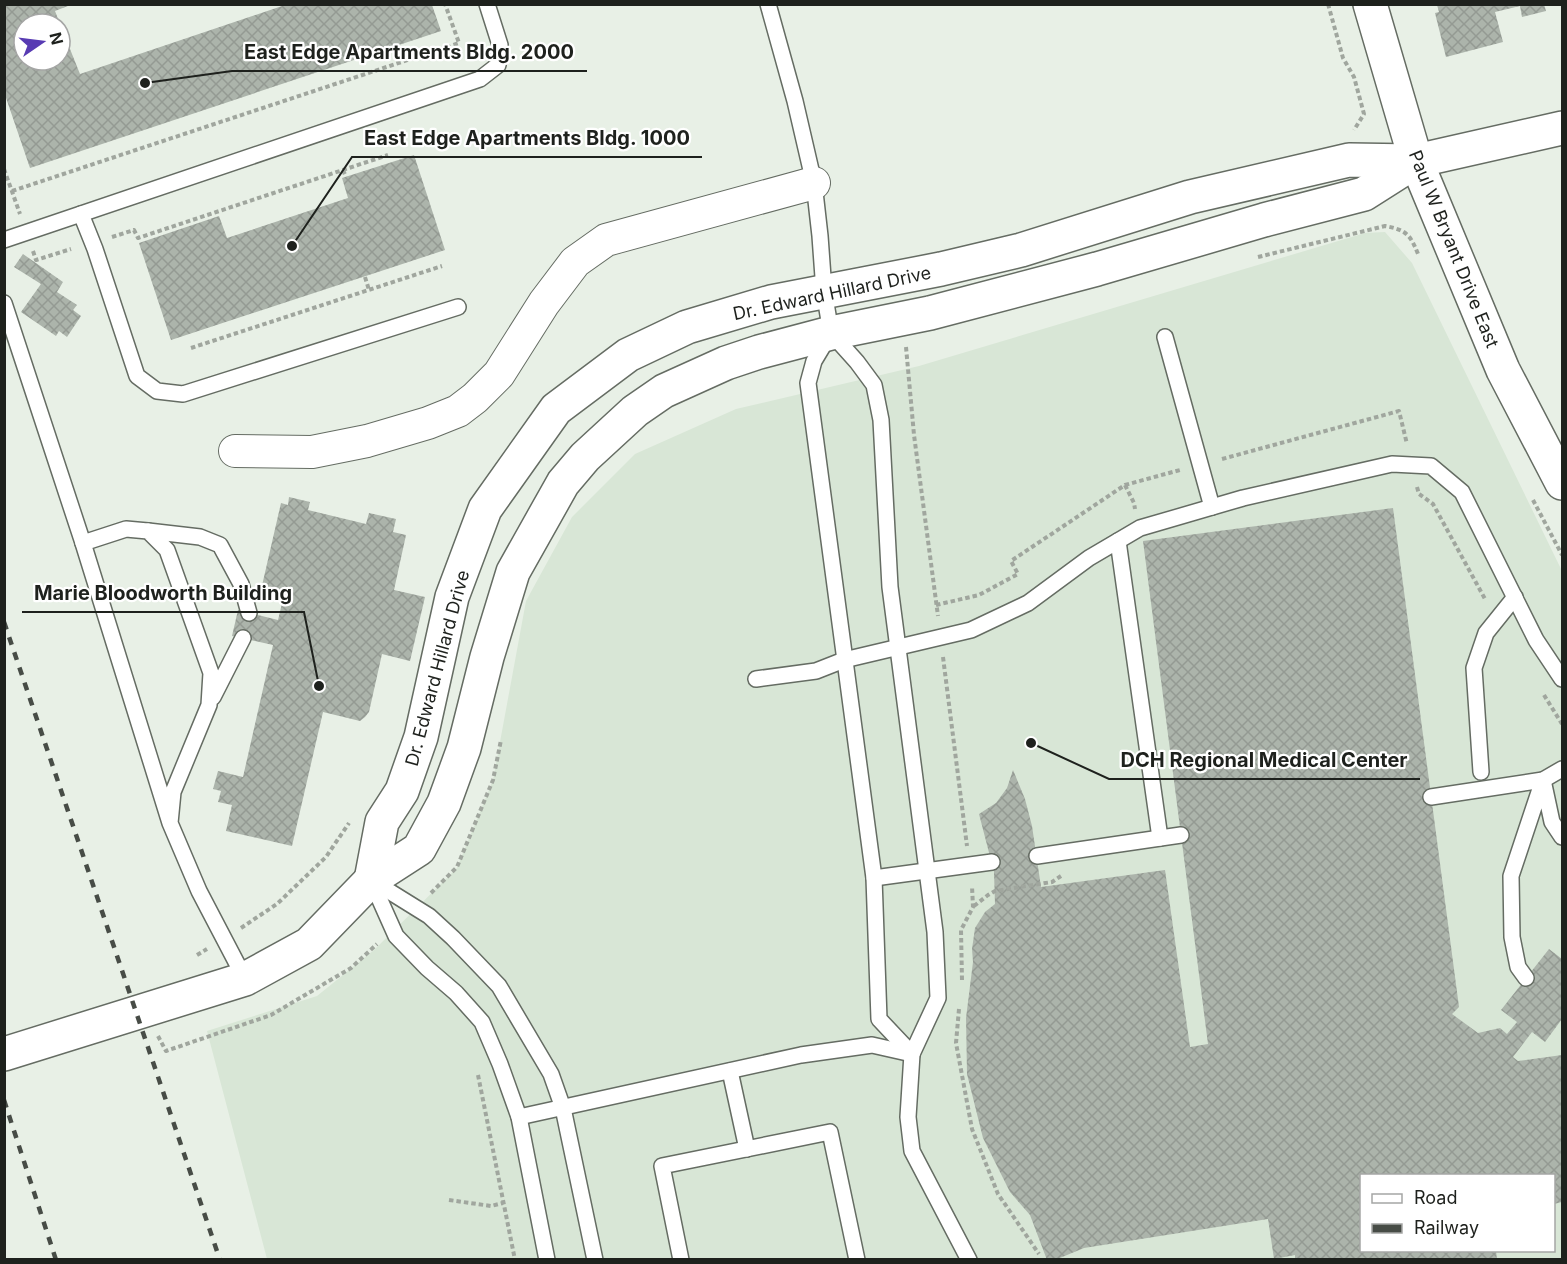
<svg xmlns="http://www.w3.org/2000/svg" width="1567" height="1264" viewBox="0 0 1567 1264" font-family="Inter,sans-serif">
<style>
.built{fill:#d8e6d6;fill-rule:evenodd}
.building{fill:url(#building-cross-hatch)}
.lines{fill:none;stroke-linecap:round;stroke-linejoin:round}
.service-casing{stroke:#656c63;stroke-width:18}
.minor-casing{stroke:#656c63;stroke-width:34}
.tertiary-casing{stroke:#656c63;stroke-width:36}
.secondary-casing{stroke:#656c63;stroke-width:36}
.path{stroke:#a0a69e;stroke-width:4;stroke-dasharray:4.5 3;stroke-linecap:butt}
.service{stroke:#fff;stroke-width:15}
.minor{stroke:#fff;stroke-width:32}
.tertiary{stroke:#fff;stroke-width:33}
.secondary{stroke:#fff;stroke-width:33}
.rail{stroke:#474c46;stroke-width:4.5;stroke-dasharray:8 8;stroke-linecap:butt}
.labels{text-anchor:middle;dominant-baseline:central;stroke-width:4.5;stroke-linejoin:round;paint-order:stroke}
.street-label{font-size:18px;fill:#1e211d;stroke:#fff}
.leader{fill:none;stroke:#1e211d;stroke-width:2}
.callout-dot{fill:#1e211d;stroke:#fff;stroke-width:2}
.callout-label{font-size:20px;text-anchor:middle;font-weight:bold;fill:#1e211d;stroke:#fff;stroke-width:4.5;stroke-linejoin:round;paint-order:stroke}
</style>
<defs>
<pattern id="building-cross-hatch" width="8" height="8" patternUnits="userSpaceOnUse" patternTransform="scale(1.5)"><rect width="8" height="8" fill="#acb4ab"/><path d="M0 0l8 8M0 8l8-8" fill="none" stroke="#949a93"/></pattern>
</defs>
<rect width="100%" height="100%" fill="#e8f0e6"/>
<path class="built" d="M1385,232L1412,263L1562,571V1259H267L207,1031L317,996L374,950L457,868L493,780L526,601L572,517L635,454L736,409L919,366L1365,233ZM1362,1176H1554V1250H1362Z"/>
<g class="building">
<polygon points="4,4 73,4 55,11 60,24 24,24 24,60 60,60 60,24 80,74 285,5 432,5 441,31 30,168 4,92"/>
<polygon points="1544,4 1546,11 1522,17 1520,6 1495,12 1503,42 1446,57 1435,13 1439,12 1437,5"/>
<polygon points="414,155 445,250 171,340 139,243 219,216 227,238 348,198 342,178"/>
<polygon points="23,254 63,282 57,292 77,305 73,310 81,316 67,337 59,331 56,336 21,312 41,284 14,267"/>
<polygon points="289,497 310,502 308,510 366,524 369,513 396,519 393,532 406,535 394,590 425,597 410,661 382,654 369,712 365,717 360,721 323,712 292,846 226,831 232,805 218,802 221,791 213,789 218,771 243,777 273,645 232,636 238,610 278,620 284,595 261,590 281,503 288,505"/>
<polygon points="1393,508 1459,1007 1452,1014 1478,1033 1500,1028 1507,1034 1517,1022 1501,1010 1549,949 1562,959 1562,1019 1545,1042 1532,1032 1513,1057 1518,1061 1562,1055 1562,1202 1554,1204 1554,1176 1362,1176 1362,1250 1496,1250 1497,1260 1295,1260 1295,1255 1274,1259 1268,1219 1084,1248 1055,1260 1047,1260 1030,1215 1010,1192 983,1138 967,1074 966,1018 973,962 972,949 975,928 985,912 995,904 994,872 979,814 996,803 1007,788 1013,770 1025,799 1032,826 1041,887 1165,870 1190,1047 1208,1044 1143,541"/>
</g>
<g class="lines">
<defs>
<g id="service">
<polyline points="768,4 795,101 814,183 820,236 824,291 831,333 857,362 874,385 881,420 890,587 935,932 938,998 912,1054 908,1117 912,1151 969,1260"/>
<polyline points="81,214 95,249 137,376 157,391 183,394 458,307"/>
<polyline points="4,240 480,79 498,65 500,45 487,4"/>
<polyline points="4,303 83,543"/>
<polyline points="829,336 814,361 808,383 874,878 879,1019 912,1054"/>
<polyline points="1165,337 1212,507"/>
<polyline points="148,531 200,537 220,545 241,584 249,613"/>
<polyline points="1118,541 1160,838"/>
<polyline points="756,679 816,671 844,660 971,630 1028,603 1089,558 1140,528 1243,498 1392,464 1431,466 1462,492 1536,640 1562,679"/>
<polyline points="213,697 243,638"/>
<polyline points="1481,772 1474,668 1486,633 1515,597"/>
<polyline points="1431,797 1543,780 1562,769"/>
<polyline points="170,823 173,792 209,705 211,673 167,550 148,531 126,529 83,543 170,823 199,891 245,979"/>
<polyline points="1037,856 1181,835"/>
<polyline points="874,878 992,862"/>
<polyline points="371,880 429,916 453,938 499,986 551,1074 563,1108 595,1260"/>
<polyline points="371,880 396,936 427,968 456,993 482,1022 500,1064 519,1117 547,1260"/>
<polyline points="1526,978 1518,967 1512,937 1511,876 1543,780 1552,822 1562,837"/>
<polyline points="730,1071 747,1149"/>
<polyline points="519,1117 801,1055 872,1045 912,1054"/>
<polyline points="681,1260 662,1166 830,1132 857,1260"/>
</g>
<polyline id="minor" points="235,451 312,452 367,441 428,423 458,411 475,398 499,374 544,303 575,262 606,240 814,183"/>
<g id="tertiary">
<polyline points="371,880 382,822 402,791 421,737 452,597 485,509 556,409 628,355 687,327 771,302 941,269 1021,250 1190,197 1349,160 1416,161 1562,128"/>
<polyline points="4,1054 245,979 309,944 371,880 419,849 444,803 464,748 487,657 513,572 563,483 585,457 635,411 664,391 726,363 759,352 831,333 930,313 1097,269 1264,220 1364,194 1416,161"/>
</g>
<polyline id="secondary" points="1370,4 1416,161 1503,370 1562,483"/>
</defs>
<use href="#service" class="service-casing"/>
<use href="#minor" class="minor-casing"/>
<use href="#tertiary" class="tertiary-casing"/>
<use href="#secondary" class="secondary-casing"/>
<g class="path">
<polyline points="1328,4 1343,58 1354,77 1364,114 1354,130"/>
<polyline points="4,169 20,214"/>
<polyline points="343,170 346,177"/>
<polyline points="12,191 459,43 445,4"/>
<polyline points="112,237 134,230 138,238 388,155"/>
<polyline points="33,251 36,260 71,249"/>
<path d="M1258,257L1385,226C1406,230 1410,234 1418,254"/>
<polyline points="365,277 369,290"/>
<polyline points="906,347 914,435 938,616"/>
<polyline points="191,348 442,266"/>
<polyline points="1222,459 1399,411 1407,444"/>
<polyline points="1125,485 1134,503 1135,509"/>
<polyline points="1417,487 1419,494 1433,504 1485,599"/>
<polyline points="1533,500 1562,555"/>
<polyline points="936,605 979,595 1018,574 1011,561 1125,485 1180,470"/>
<polyline points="943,657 967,846"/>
<polyline points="1544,695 1562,724"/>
<polyline points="431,893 457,867 493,780 501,740"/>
<polyline points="974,906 988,895 995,891 1052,882 1061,876"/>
<polyline points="241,928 277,904 326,857 349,823"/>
<polyline points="197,955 207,949"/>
<polyline points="962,980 961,930 973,907 972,886"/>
<polyline points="959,1009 956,1043 972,1129 998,1194 1039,1254"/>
<polyline points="158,1036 166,1051 271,1015 351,968 377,944"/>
<polyline points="478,1075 515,1260"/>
<polyline points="449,1200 491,1206 503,1203"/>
</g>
<use href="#service" class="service"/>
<use href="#minor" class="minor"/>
<use href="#tertiary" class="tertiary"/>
<use href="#secondary" class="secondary"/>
<g class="rail">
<polyline points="4,622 220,1260"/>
<polyline points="4,1100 56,1260"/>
</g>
</g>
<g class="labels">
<g class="street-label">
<text transform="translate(1454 249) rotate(68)">Paul W Bryant Drive East</text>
<text transform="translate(832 293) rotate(-12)">Dr. Edward Hillard Drive</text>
<text transform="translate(437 668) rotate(-75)">Dr. Edward Hillard Drive</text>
</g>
</g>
<path class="leader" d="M145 83L232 71H587M292 246L352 157H702M319 686L304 612H22M1031 743L1109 779H1420"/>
<g class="callout-dot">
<circle cx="145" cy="83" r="6"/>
<circle cx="292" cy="246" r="6"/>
<circle cx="319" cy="686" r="6"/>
<circle cx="1031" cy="743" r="6"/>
</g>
<g class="callout-label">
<text x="409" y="59">East Edge Apartments Bldg. 2000</text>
<text x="527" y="145">East Edge Apartments Bldg. 1000</text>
<text x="163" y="600">Marie Bloodworth Building</text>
<text x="1264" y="767">DCH Regional Medical Center</text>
</g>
<rect width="1567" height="1264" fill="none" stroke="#1e211d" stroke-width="12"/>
<rect x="1360" y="1174" width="195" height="78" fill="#ffffff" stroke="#a5a6a5" stroke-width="1.5"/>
<rect x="1372" y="1194" width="30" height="9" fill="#ffffff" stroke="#a5a6a5" stroke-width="1.5"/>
<text x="1414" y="1204" font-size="18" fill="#1e211d">Road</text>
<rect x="1372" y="1224" width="30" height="9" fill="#474c46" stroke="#a5a6a5" stroke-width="1.5"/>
<text x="1414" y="1234" font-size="18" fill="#1e211d">Railway</text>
<g transform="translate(42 42) rotate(76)"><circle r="28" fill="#ffffff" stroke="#a5a6a5" stroke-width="1.5"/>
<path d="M0-4.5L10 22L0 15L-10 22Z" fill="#583bb3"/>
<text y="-9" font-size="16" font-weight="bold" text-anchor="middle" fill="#1e211d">N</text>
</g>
</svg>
